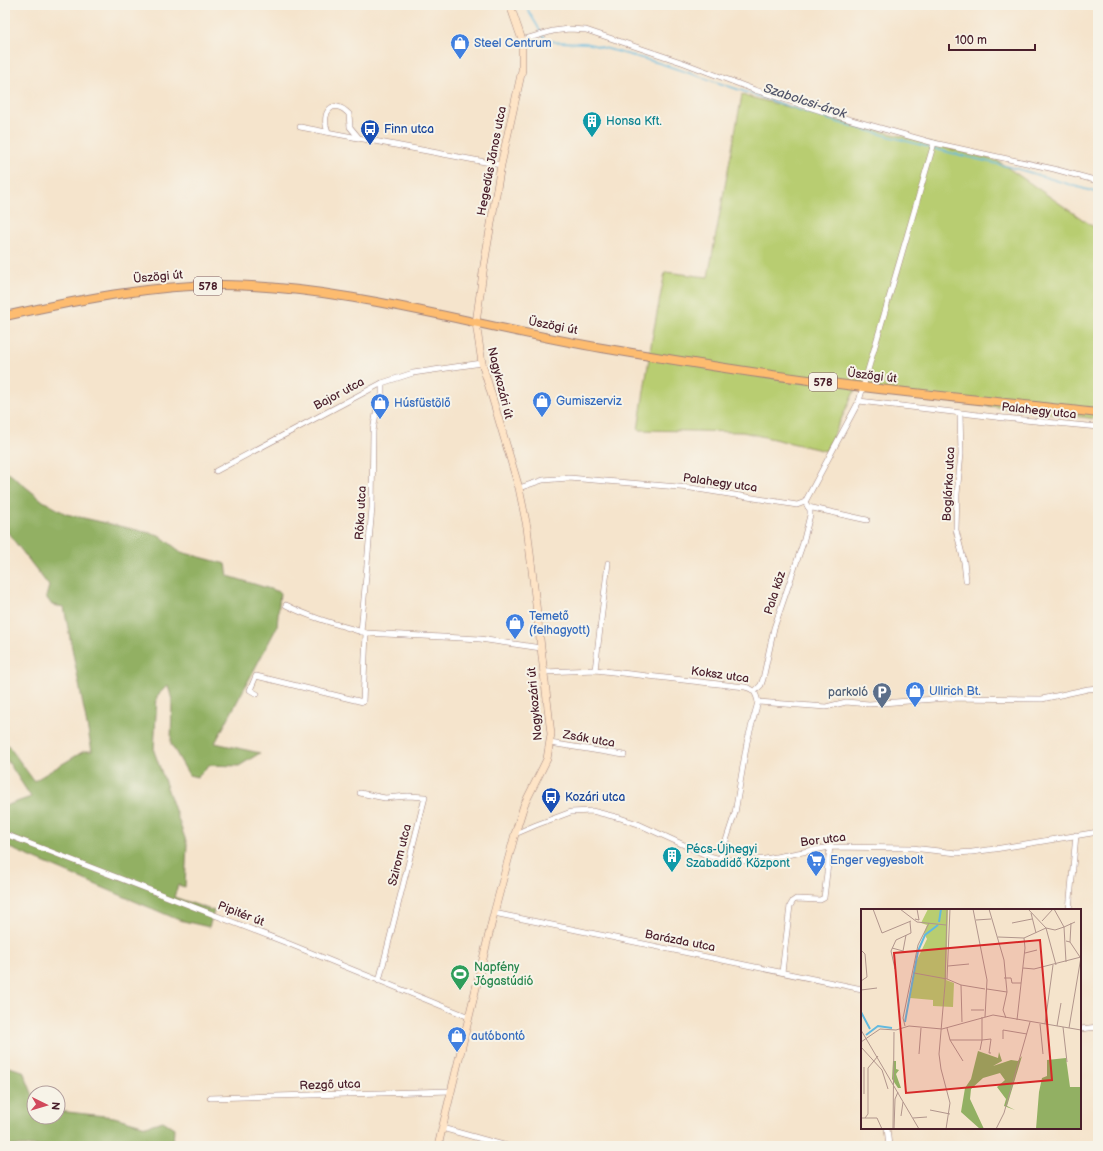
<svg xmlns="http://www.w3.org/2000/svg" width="1103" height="1151" viewBox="0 0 1103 1151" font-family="'Balsamiq Sans',sans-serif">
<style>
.green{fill:#b8cd71;stroke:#81764e}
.forest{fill:#92b063;stroke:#6e6847}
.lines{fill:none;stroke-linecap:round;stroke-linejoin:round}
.stream{stroke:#62b9df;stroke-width:1.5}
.street-casing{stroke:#a0827c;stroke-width:6}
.secondary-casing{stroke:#a0827c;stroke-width:8}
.primary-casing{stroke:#a0827c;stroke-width:10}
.street{stroke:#fff;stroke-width:5}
.secondary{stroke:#fee4c6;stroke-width:7}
.primary{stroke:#fdbc70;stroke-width:8}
.labels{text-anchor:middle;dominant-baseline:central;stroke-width:4;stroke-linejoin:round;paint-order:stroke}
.shield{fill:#f7f3e8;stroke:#7e5f64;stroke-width:1}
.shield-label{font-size:11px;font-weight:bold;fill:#4a1f2b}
.shop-label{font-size:12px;fill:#366cbe;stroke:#f7f3e8;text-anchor:start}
.culture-label{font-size:12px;fill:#0d838f;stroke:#f7f3e8;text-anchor:start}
.transit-label{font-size:12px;fill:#164399;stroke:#f7f3e8;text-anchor:start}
.street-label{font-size:12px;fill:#4a1f2b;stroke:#f7f3e8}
.service-label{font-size:12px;fill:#4e5e75;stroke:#f7f3e8;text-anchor:end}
.leisure-label{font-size:12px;fill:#27864d;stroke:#f7f3e8;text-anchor:start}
.water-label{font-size:13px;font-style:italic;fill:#52556a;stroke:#f7f3e8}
.inset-river{fill:none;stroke:#62b9df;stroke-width:2}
.inset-road{fill:none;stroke:#b1958c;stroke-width:1}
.view{fill:#d62828;fill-opacity:0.15;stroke:#d62828;stroke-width:2}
.inset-edge{fill:none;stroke:#4a1f2b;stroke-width:2}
</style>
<rect width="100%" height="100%" fill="#f7f3e8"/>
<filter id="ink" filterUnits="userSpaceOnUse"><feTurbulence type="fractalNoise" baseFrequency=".025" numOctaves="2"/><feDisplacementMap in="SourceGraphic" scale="8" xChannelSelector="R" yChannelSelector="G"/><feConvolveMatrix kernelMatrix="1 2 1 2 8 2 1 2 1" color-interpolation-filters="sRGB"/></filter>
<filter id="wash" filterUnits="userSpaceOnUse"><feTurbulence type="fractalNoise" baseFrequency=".012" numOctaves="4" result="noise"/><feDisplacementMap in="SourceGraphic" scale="16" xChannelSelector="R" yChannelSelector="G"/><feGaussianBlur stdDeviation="0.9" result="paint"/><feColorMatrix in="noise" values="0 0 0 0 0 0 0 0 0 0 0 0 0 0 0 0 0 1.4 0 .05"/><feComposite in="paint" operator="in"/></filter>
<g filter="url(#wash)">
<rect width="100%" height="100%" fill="#f5e4cc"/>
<polygon class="green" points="742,95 998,161 1098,230 1098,419 855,390 826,451 743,432 638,430 652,339 665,272 708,277"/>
<g class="forest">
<polygon points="5,470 43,501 66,514 159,535 181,552 226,564 228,576 280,592 277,627 215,743 260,753 239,766 209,765 197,777 189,775 171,744 172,700 168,685 157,696 154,751 187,844 185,887 178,885 174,897 214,911 209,927 179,920 5,846 5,806 31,797 5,757 5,741 34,781 84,751 92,751 64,607 52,605 46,597 49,586 5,529"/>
<polygon points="5,1066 23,1071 34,1098 34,1117 58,1117 58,1111 114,1117 146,1126 163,1121 174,1128 173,1146 5,1146"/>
</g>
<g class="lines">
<polyline class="stream" points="525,5 545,39 556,42 586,43 659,63 833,121 939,150 1018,169 1098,193"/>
</g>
</g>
<g filter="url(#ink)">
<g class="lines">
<defs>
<g id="street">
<polyline points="522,40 553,31 569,29 586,30 684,63 755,90 837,116 934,143 1054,169 1098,181"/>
<polyline points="300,127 501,165"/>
<path d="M328,132C320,112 333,97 349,114L350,127L359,138"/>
<polyline points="859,401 1004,418 1098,427"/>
<polyline points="960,413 961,454 957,494 956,530 964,562 966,580"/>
<polyline points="216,471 382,383 413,373 482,363"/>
<polyline points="519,488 543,480 569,478 691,488 797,505 805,502 859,401 934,143"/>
<polyline points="808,507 867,520"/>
<polyline points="361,632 372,508 373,431 377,408 382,395 382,383"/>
<polyline points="366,633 480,639 541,648"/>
<polyline points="595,670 608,563"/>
<path d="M544,672L595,670L745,687C754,689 756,693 758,702L826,707L846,702L869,704L948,698L1042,699L1088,689L1098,688"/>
<polyline points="755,691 761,685 763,679 774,628 803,543 810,515 810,510 805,502"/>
<path d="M257,694L250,690L256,676L363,702L366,633C339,625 311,618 286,605"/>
<polyline points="550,743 624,755"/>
<polyline points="360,793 385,798 408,796 425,797 379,981"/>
<polyline points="5,834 287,943 469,1017"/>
<polyline points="515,834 536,825 571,812 592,811 620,818 638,824 706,855 720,859 743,861 765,859 830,847 912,848 957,853 972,852 995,849 1098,832"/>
<polyline points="720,859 735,813 747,742 758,702"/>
<polyline points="1069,910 1076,835"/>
<polyline points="494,913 862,989"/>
<polyline points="782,972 790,906 793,901 796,899 820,900 824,898 830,847"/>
<polyline points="1080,1029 1098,1027"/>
<polyline points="210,1098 451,1091"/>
<polyline points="442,1128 507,1146"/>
<polyline points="887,1128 889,1146"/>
</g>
<polyline id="secondary" points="438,1146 494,913 515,834 524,805 547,759 551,734 527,527 519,488 482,363 476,323 484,265 501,165 522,70 522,40 510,5"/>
<path id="primary" d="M5,316C78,300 150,285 224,285C353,287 477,327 602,348C673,360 745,372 816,381C910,394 1004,402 1098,413"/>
</defs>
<use href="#street" class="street-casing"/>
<use href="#secondary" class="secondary-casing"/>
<use href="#primary" class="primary-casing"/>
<use href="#street" class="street"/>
<use href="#secondary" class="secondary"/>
<use href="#primary" class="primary"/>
</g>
</g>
<defs>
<symbol id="shop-pin" viewBox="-11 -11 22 30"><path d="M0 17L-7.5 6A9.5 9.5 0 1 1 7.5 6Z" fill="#3f7fe0" stroke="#f7f3e8"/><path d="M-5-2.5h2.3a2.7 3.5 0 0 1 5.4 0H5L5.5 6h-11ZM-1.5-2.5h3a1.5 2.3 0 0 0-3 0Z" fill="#fff"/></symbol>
<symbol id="building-pin" viewBox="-11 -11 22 30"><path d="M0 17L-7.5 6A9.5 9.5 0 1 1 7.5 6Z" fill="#0f9aa8" stroke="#f7f3e8"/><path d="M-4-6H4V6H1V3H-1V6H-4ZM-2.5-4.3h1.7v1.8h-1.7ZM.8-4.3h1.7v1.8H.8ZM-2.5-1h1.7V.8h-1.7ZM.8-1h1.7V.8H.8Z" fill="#fff"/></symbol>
<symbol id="bus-pin" viewBox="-11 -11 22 30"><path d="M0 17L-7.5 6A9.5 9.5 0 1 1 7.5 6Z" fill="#1a4fb4" stroke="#f7f3e8"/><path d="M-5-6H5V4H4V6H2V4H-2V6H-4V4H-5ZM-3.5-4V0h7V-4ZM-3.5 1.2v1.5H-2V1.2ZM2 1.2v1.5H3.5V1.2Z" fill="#fff"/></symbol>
<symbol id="parking-pin" viewBox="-11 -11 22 30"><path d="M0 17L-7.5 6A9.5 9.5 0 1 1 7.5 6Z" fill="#5c6f8a" stroke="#f7f3e8"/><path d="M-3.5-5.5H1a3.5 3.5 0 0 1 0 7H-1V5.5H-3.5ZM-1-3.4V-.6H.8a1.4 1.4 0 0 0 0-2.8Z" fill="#fff"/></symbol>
<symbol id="supermarket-pin" viewBox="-11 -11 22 30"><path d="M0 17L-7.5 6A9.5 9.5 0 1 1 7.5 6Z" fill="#3f7fe0" stroke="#f7f3e8"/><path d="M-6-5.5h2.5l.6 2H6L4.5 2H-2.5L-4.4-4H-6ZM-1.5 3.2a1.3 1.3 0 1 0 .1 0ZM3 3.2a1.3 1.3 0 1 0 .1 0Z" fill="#fff"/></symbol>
<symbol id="stadium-pin" viewBox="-11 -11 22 30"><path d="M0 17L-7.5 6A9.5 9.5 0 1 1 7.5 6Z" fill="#2e9e5b" stroke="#f7f3e8"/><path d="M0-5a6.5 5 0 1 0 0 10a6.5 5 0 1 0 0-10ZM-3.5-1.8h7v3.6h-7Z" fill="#fff"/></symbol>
</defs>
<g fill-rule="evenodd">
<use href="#shop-pin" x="449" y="32" width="22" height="30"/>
<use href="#building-pin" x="581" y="110" width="22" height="30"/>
<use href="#bus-pin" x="359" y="118" width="22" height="30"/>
<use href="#shop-pin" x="531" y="390" width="22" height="30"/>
<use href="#shop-pin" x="369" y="392" width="22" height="30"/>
<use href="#shop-pin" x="504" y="612" width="22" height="30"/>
<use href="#shop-pin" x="904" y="680" width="22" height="30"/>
<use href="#parking-pin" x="871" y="681" width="22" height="30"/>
<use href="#bus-pin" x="540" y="786" width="22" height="30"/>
<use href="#building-pin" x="661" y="845" width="22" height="30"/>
<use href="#supermarket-pin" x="805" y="849" width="22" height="30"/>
<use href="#stadium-pin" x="449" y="963" width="22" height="30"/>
<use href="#shop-pin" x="446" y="1025" width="22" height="30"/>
</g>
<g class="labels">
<g class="shield">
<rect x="194" y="277" width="28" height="18" rx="3"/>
<rect x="809" y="373" width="28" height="18" rx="3"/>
</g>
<g class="shield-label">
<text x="208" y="286">578</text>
<text x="823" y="382">578</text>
</g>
<g class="shop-label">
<text x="474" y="43">Steel Centrum</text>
<text x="556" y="401">Gumiszerviz</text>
<text x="394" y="403">Húsfüstölő</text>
<text x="529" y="616">Temető<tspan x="529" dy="14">(felhagyott)</tspan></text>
<text x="929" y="691">Ullrich Bt.</text>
<text x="830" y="860">Enger vegyesbolt</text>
<text x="471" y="1036">autóbontó</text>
</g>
<g class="culture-label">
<text x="606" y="121">Honsa Kft.</text>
<text x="686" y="849">Pécs-Újhegyi<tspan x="686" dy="14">Szabadidő Központ</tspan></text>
</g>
<g class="transit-label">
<text x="384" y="129">Finn utca</text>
<text x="565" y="797">Kozári utca</text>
</g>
<g class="street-label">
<text transform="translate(492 161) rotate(-79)">Hegedűs János utca</text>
<text transform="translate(158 277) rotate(-5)">Üszögi út</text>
<text transform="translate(553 326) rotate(11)">Üszögi út</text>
<text transform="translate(872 376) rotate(7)">Üszögi út</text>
<text transform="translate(500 383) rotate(76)">Nagykozári út</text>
<text transform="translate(339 394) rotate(-28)">Bajor utca</text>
<text transform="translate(1039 411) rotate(6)">Palahegy utca</text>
<text transform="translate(720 483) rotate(8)">Palahegy utca</text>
<text transform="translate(949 484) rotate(-87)">Boglárka utca</text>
<text transform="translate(361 513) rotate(-87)">Róka utca</text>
<text transform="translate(775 593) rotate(-72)">Pala köz</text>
<text transform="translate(720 675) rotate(8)">Koksz utca</text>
<text transform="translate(535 704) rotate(-95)">Nagykozári út</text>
<text transform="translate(589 739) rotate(10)">Zsák utca</text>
<text transform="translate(823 840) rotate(-7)">Bor utca</text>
<text transform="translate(400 855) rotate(-76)">Szirom utca</text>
<text transform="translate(241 914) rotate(21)">Pipitér út</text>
<text transform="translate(680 941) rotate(11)">Barázda utca</text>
<text transform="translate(330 1085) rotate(-2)">Rezgő utca</text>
</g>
<g class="service-label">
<text x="868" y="692">parkoló</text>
</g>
<g class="leisure-label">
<text x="474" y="967">Napfény<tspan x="474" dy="14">Jógastúdió</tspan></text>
</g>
<g class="water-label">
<text transform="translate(805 101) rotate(18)">Szabolcsi-árok</text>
</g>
</g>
<g transform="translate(861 909)">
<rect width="220" height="220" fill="#f5e4cc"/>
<path d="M67,0H87L85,71L93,74L92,98L72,97V91L49,89L54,55L66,30L63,24L66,16L60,14Z" fill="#b8cd71"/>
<path d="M117,142L137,149L138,143L141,152L132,157L150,151L157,152L161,147L146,197L154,201L143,197L145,190L136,178L144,171L139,164L122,169L110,180L109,190L123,220H119L100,203L104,179L110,170ZM205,149L209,178H220V220H175L178,183L181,169L186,167V151ZM32,152H35V160L38,161L35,165L40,179H37L31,170Z" fill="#92b063"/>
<path class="inset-river" d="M78,13L80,0M0,103L9,120M44,113L57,42L64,26L77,16M5,126L17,117L31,119"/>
<path class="inset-road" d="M12,0L21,24L50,12M39,0L56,13L85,16M112,0L126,71L124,108M128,0L143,51L146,83L142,101L145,109M167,0L185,19L195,56M170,4L175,24M54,10L58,11L56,0M115,11L130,10M181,12L192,0M151,14L171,10M137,28L163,29L185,19L194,21L203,18L193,0M205,32L209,33L219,48M209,33L210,14M31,39L42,42L45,26M0,41L4,45L6,68L0,72M164,44L176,41M205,53L203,18L214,13M87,57L108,55M162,59L173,60L220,48M34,60L30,42L35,31L50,24L49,13M53,64L86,70L100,76L101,113M143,69H150L151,74H160M86,70L89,0M100,76L124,80M126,80L146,83M0,81L16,79M110,101H123M121,108V131M156,111L164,39L163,29M179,115L182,145M184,115L192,56M44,117L42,109L57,36L68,14M196,117L200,94M202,118L206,153M86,119L89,131L102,152M208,119L220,48M0,121L58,220M142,130V121L166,125M89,131H121M0,133L19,120L35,121L48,117L81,120L132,106L220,121M0,138L21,161L27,180M119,141L121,131L130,130L128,144H130M58,145L60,119M3,158V185M69,201L89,205M40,207L42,193M0,209H16L21,220M4,209L7,205V159L17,147M52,209L66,208M32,220L33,123M33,220L34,190L37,183M85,220L89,194L80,160L78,145L84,76L86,0M135,220L143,204L169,113"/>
<path class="view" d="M179,31L191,171L45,184L33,44Z"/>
<rect width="220" height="220" class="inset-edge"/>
</g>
<rect width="1103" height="1151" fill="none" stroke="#f7f3e8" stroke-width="20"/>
<g transform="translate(46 1105) rotate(95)"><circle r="19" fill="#f7f3e8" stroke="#b29e9c"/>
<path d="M0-3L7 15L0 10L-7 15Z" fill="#d1495b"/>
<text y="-6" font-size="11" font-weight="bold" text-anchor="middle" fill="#4a1f2b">N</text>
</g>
<path d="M949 44v6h86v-6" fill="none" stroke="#4a1f2b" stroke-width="2"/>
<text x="955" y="44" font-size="12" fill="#4a1f2b" stroke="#f7f3e8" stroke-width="3" paint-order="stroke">100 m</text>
</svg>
